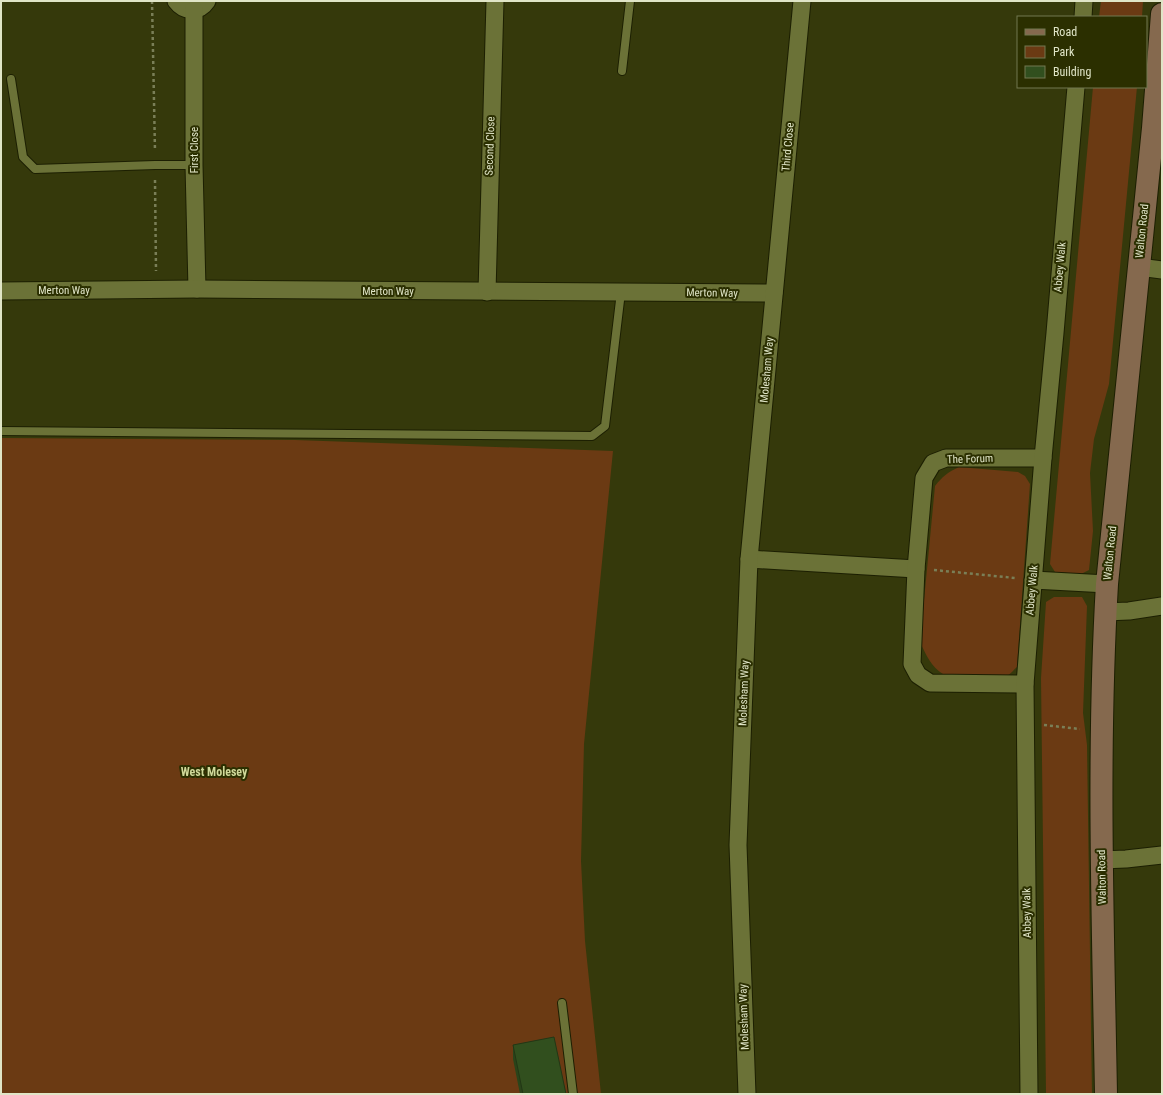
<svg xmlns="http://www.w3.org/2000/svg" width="1163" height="1095" viewBox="0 0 1163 1095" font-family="'Roboto Condensed',sans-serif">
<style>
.green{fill:#6b3a13}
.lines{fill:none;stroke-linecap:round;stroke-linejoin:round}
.lane-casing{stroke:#1c1f02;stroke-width:10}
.street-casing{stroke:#1c1f02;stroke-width:19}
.secondary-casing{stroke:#1c1f02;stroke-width:24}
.path{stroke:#7a7f57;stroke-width:2.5;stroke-dasharray:3 3;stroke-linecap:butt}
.lane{stroke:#6b7237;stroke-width:8}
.street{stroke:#6b7237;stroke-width:17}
.secondary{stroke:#85694e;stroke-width:22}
.wall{fill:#2a441a}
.building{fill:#314f1e;stroke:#223715}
.labels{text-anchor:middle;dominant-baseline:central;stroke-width:4;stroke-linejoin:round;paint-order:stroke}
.street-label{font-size:11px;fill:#e0e5c7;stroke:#2b2f00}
.neighbourhood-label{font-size:12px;font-weight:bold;fill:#d0d99a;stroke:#2b2f00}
</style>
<rect width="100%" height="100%" fill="#35390b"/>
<g class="green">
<polygon points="1101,1 1143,1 1142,17 1099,17"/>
<polygon points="1093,87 1137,87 1109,384 1094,439 1090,473 1093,531 1089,570 1081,574 1055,572 1050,564"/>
<polygon points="1,438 295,440 613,451 584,744 581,861 585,941 601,1094 1,1094"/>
<path d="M959,467L1018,472L1025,476L1030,484L1017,667C1014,669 1011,674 1008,675C1002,677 948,676 943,674C932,668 925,653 920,642L935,486C942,477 948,472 959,467Z"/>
<polygon points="1054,597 1082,597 1087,606 1083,713 1087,745 1092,1094 1046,1094 1041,678 1046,602"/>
</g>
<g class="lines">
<defs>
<g id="lane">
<polyline points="622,71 630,1"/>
<polyline points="11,79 23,157 35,169 155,165 194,165"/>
<polyline points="1,431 592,436 605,426 621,292"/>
<polyline points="562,1003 573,1094"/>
</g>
<g id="street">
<path d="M176,1C184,12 199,13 207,1"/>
<polyline points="194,10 194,165 197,289"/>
<polyline points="1083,17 1084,1"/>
<polyline points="1139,267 1162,270"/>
<polyline points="1,291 197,289 774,293"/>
<polyline points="487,292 495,1"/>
<polyline points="749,559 916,569"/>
<polyline points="1033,580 1107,584"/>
<polyline points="1105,612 1129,611 1162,606"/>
<polyline points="1025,684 930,683 918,675 912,664 916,569 924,478 933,463 946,458 1043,458"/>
<polyline points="1101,860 1126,859 1162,855"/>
<polyline points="747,1094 738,845 749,559 802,1"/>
<polyline points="1029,1094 1025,684 1043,458 1055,333 1076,87"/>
</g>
<path id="secondary" d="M1106,1094C1103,924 1097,754 1107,584L1153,128L1162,14"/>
</defs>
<use href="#lane" class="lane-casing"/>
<use href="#street" class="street-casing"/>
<use href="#secondary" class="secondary-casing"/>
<g class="path">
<polyline points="152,1 155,151"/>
<polyline points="155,180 156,271"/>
<polyline points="934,570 1015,578"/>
<polyline points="1044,725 1080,729"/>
</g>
<use href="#lane" class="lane"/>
<use href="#street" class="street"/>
<use href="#secondary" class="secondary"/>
</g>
<polygon class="wall" points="513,1045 566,1094 520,1094 513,1059"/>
<polygon class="building" points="554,1037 566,1094 523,1094 513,1045"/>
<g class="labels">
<g class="street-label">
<text transform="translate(490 146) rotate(-88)">Second Close</text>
<text transform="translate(788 147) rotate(-85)">Third Close</text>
<text transform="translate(194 150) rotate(-90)">First Close</text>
<text transform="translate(1142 231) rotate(-84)">Walton Road</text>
<text transform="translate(1060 267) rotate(-85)">Abbey Walk</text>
<text x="64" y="290">Merton Way</text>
<text x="388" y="291">Merton Way</text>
<text transform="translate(712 293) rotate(1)">Merton Way</text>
<text transform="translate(767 370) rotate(-85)">Molesham Way</text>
<text transform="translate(970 459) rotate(-2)">The Forum</text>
<text transform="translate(1110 553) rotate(-84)">Walton Road</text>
<text transform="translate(1032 590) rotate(-85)">Abbey Walk</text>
<text transform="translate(744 693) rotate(-88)">Molesham Way</text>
<text transform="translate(1102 877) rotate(-91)">Walton Road</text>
<text transform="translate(1027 913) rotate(-91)">Abbey Walk</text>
<text transform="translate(744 1017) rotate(-92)">Molesham Way</text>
</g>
<g class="neighbourhood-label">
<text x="214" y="772">West Molesey</text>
</g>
</g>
<rect width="1163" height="1095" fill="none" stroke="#e0e5c7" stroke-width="4"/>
<rect x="1017" y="16" width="130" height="72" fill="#2b2f00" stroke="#737850"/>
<rect x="1025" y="29" width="20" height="6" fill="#85694e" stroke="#737850"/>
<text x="1053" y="36" font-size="12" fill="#e0e5c7">Road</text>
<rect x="1025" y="46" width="20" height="12" fill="#6b3a13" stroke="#737850"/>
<text x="1053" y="56" font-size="12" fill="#e0e5c7">Park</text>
<rect x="1025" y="66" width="20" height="12" fill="#314f1e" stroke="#737850"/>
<text x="1053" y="76" font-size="12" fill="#e0e5c7">Building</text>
</svg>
